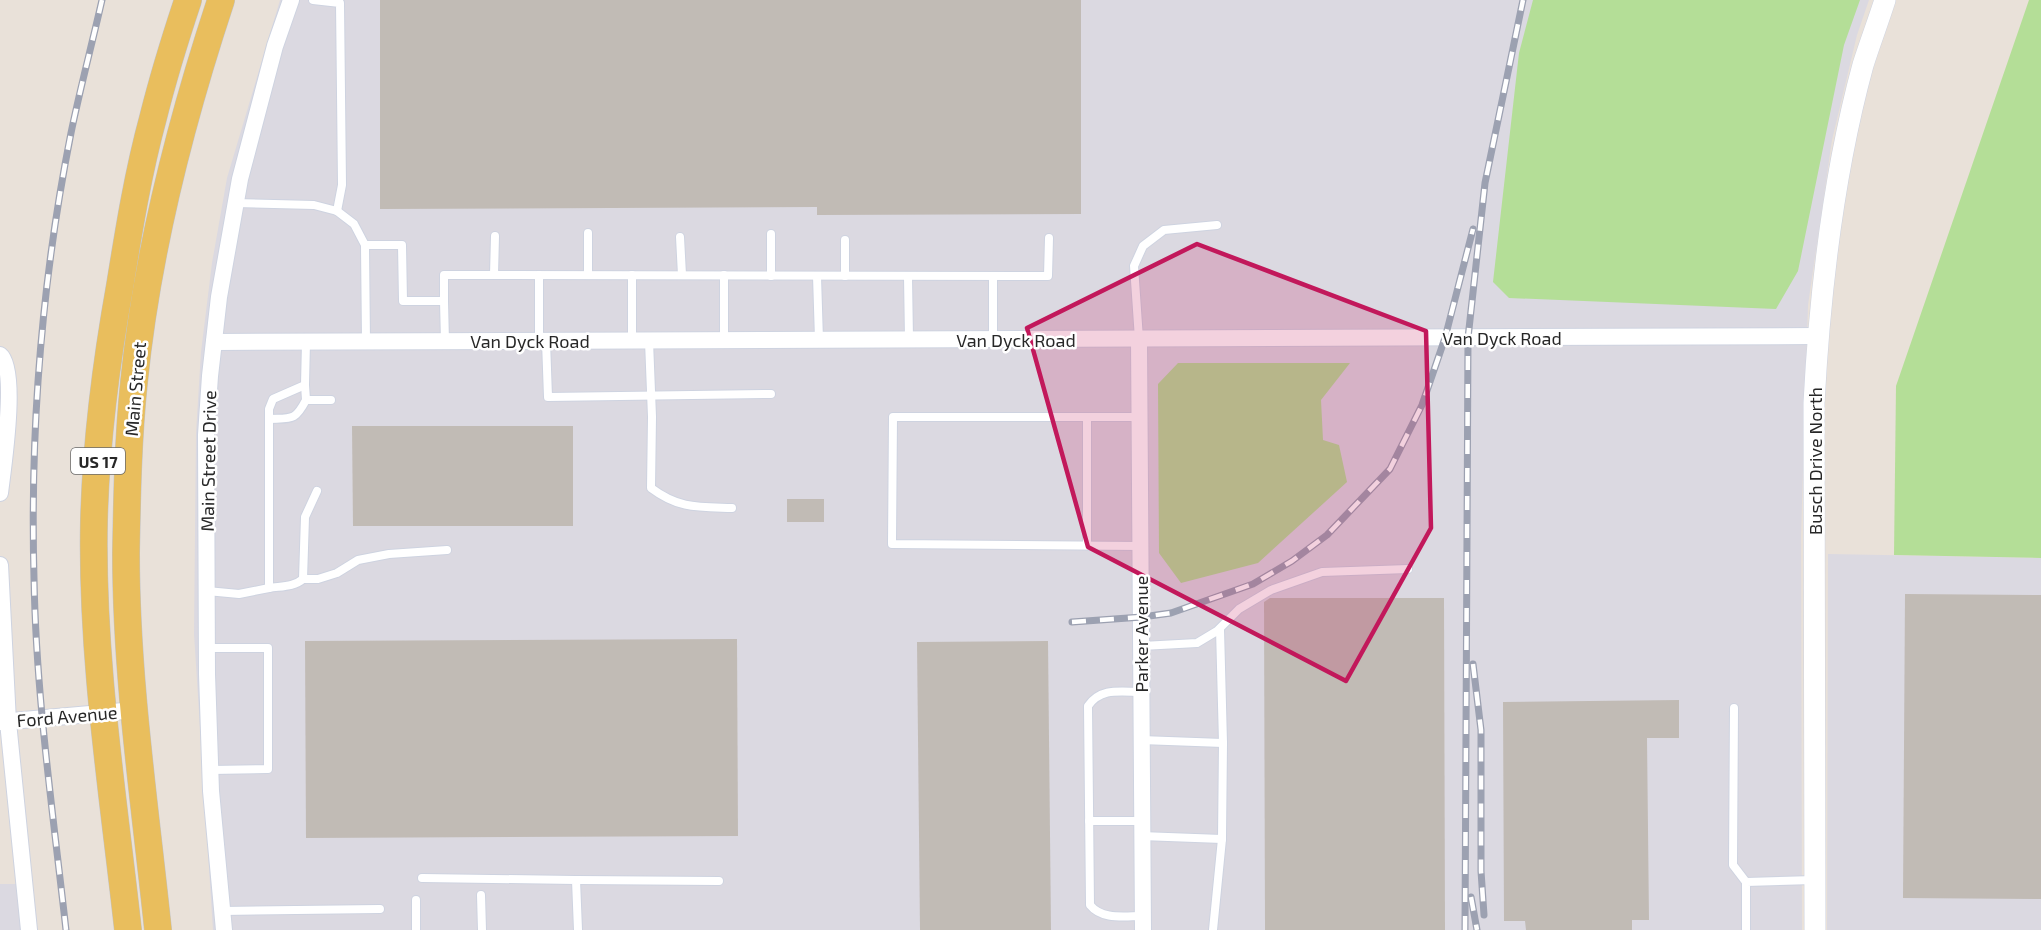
<svg xmlns="http://www.w3.org/2000/svg" width="2041" height="930" viewBox="0 0 2041 930" font-family="'Exo 2',sans-serif">
<style>
.industrial{fill:#dbd9e1}
.green{fill:#b4de97}
.building{fill:#c1bbb5}
.lines{fill:none;stroke-linecap:round;stroke-linejoin:round}
.service-casing{stroke:#ced3e0;stroke-width:10}
.minor-casing{stroke:#ced3e0;stroke-width:18}
.tertiary-casing{stroke:#ced3e0;stroke-width:22}
.primary-casing{stroke:#c3c3c3;stroke-width:28}
.service{stroke:#fff;stroke-width:8}
.minor{stroke:#fff;stroke-width:16}
.tertiary{stroke:#fff;stroke-width:21}
.primary{stroke:#e9be5d;stroke-width:27}
.rail-casing{stroke:#9ca1b1;stroke-width:7}
.rail{stroke:#fff;stroke-width:4.5;stroke-dasharray:14;stroke-linecap:butt}
.marked{fill:#c2185b;fill-opacity:0.2;stroke:#c2185b;stroke-width:4.5;stroke-linejoin:round}
.labels{text-anchor:middle;dominant-baseline:central;stroke-width:5;stroke-linejoin:round;paint-order:stroke}
.shield{fill:#fff;stroke:#686868;stroke-width:1.5}
.shield-label{font-size:16px;font-weight:bold;fill:#272727}
.street-label{font-size:18px;fill:#272727;stroke:#fff}
</style>
<rect width="100%" height="100%" fill="#e9e1d9"/>
<g class="industrial">
<polygon points="280,0 1869,0 1857,35 1832,140 1808,305 1801,535 1802,930 213,930 194,634 196,433 201,352 212,263 227,178"/>
<polygon points="1828,554 2041,558 2041,930 1827,930"/>
<polygon points="0,884 31,884 36,930 0,930"/>
</g>
<g class="green">
<polygon points="1533,0 1860,0 1844,45 1798,271 1776,309 1509,298 1493,282 1519,53"/>
<polygon points="2029,0 2041,0 2041,558 1894,555 1896,386"/>
<polygon points="1178,363 1350,363 1321,400 1323,440 1339,445 1347,482 1258,563 1181,583 1159,553 1158,384"/>
</g>
<g class="building">
<polygon points="380,0 1081,0 1081,214 817,215 817,207 380,209"/>
<polygon points="352,426 573,426 573,526 353,526"/>
<rect x="787" y="499" width="37" height="23"/>
<polygon points="1905,594 2041,595 2041,899 1903,898"/>
<polygon points="1270,598 1444,598 1445,930 1265,930 1264,602"/>
<polygon points="737,639 738,836 306,838 305,641"/>
<polygon points="1048,641 1051,930 920,930 917,642"/>
<polygon points="1679,700 1679,738 1647,738 1649,920 1632,920 1632,930 1526,930 1525,921 1504,921 1503,702"/>
</g>
<g class="lines">
<defs>
<g id="service">
<polyline points="313,0 340,3 342,185 337,211"/>
<polyline points="235,203 314,205 337,211 354,224 365,245 366,342"/>
<polyline points="680,237 682,275"/>
<polyline points="365,245 402,245 403,301 444,301 444,275 1048,276 1049,238"/>
<polyline points="494,275 495,236"/>
<polyline points="588,275 588,233"/>
<polyline points="724,275 724,341"/>
<polyline points="771,276 771,234"/>
<polyline points="817,276 819,340"/>
<polyline points="845,276 845,240"/>
<polyline points="908,276 909,340"/>
<polyline points="993,276 993,340"/>
<polyline points="444,301 445,342"/>
<polyline points="1139,339 1134,266 1143,246 1164,230 1217,225"/>
<polyline points="539,341 539,275"/>
<polyline points="546,341 548,397 771,394"/>
<polyline points="632,341 632,275"/>
<path d="M649,341L652,417L651,488C679,509 698,507 732,508"/>
<polyline points="305,385 306,400 331,400"/>
<polyline points="1087,417 1087,545"/>
<polyline points="1140,417 893,417 892,544 1141,546"/>
<path d="M269,419C292,418 295,421 306,400"/>
<polyline points="303,579 318,579 337,573 358,560 389,554 447,550"/>
<path d="M269,588C281,586 294,587 303,579L305,517L317,491"/>
<polyline points="207,591 239,594 269,588 269,409 273,399 305,385 306,342"/>
<polyline points="1142,646 1197,643 1217,631 1239,609 1271,590 1322,572 1408,569"/>
<polyline points="207,648 268,648 268,769 211,770"/>
<path d="M1142,692C1121,692 1101,687 1088,706L1090,905C1102,920 1124,916 1142,916"/>
<polyline points="1734,708 1733,865 1746,882"/>
<polyline points="1141,740 1223,743"/>
<polyline points="1089,821 1141,821"/>
<polyline points="1141,836 1222,839"/>
<polyline points="422,878 576,880 578,930"/>
<polyline points="576,880 719,881"/>
<polyline points="481,895 482,930"/>
<polyline points="222,911 380,909"/>
<polyline points="416,930 416,900"/>
<polyline points="1213,930 1222,839 1223,743 1220,629"/>
<polyline points="1746,930 1746,882 1814,880"/>
</g>
<g id="minor">
<polyline points="1139,339 1143,930"/>
<polyline points="214,342 1818,336"/>
<path d="M0,355C18,369 3,468 0,493"/>
<polyline points="0,565 8,722 29,930"/>
<polyline points="0,722 135,710"/>
<polyline points="224,930 211,791 207,674 206,435 210,376 219,297 240,179 275,46 291,0"/>
</g>
<path id="tertiary" d="M1815,930L1814,403C1820,289 1833,175 1863,65C1870,43 1878,22 1885,0"/>
<g id="primary">
<path d="M128,930C113,794 91,657 94,520C96,441 106,363 120,285C129,229 138,173 153,118C163,78 175,39 188,0"/>
<path d="M158,930C145,805 126,679 126,553C127,496 128,439 134,382C147,252 180,124 221,0"/>
</g>
</defs>
<use href="#service" class="service-casing"/>
<use href="#minor" class="minor-casing"/>
<use href="#tertiary" class="tertiary-casing"/>
<use href="#primary" class="primary-casing"/>
<use href="#service" class="service"/>
<use href="#minor" class="minor"/>
<use href="#tertiary" class="tertiary"/>
<use href="#primary" class="primary"/>
<defs>
<g id="rail">
<polyline points="1072,622 1142,617 1171,613 1253,584 1292,561 1327,535 1390,469 1422,405 1445,338 1473,229"/>
<polyline points="1473,664 1481,730 1481,871 1484,915"/>
<polyline points="1471,897 1477,930"/>
<path d="M66,930C53,813 36,696 34,578C30,430 42,279 71,133C80,89 92,44 102,0"/>
<polyline points="1465,930 1468,338 1485,183 1523,0"/>
</g>
</defs>
<use href="#rail" class="rail-casing"/>
<use href="#rail" class="rail"/>
</g>
<path class="marked" d="M1197,244L1426,331L1431,528L1346,681L1088,547L1027,328Z"/>
<g class="labels">
<rect class="shield" x="71" y="448" width="54" height="26" rx="4.5"/>
<g class="shield-label">
<text x="98" y="461">US 17</text>
</g>
<g class="street-label">
<text x="1502" y="338">Van Dyck Road</text>
<text x="1016" y="340">Van Dyck Road</text>
<text x="530" y="341">Van Dyck Road</text>
<text transform="translate(135 389) rotate(-85)">Main Street</text>
<text transform="translate(208 461) rotate(-89)">Main Street Drive</text>
<text transform="translate(1815 461) rotate(-90)">Busch Drive North</text>
<text transform="translate(1141 634) rotate(-90)">Parker Avenue</text>
<text transform="translate(67 716) rotate(-5)">Ford Avenue</text>
</g>
</g>
</svg>
